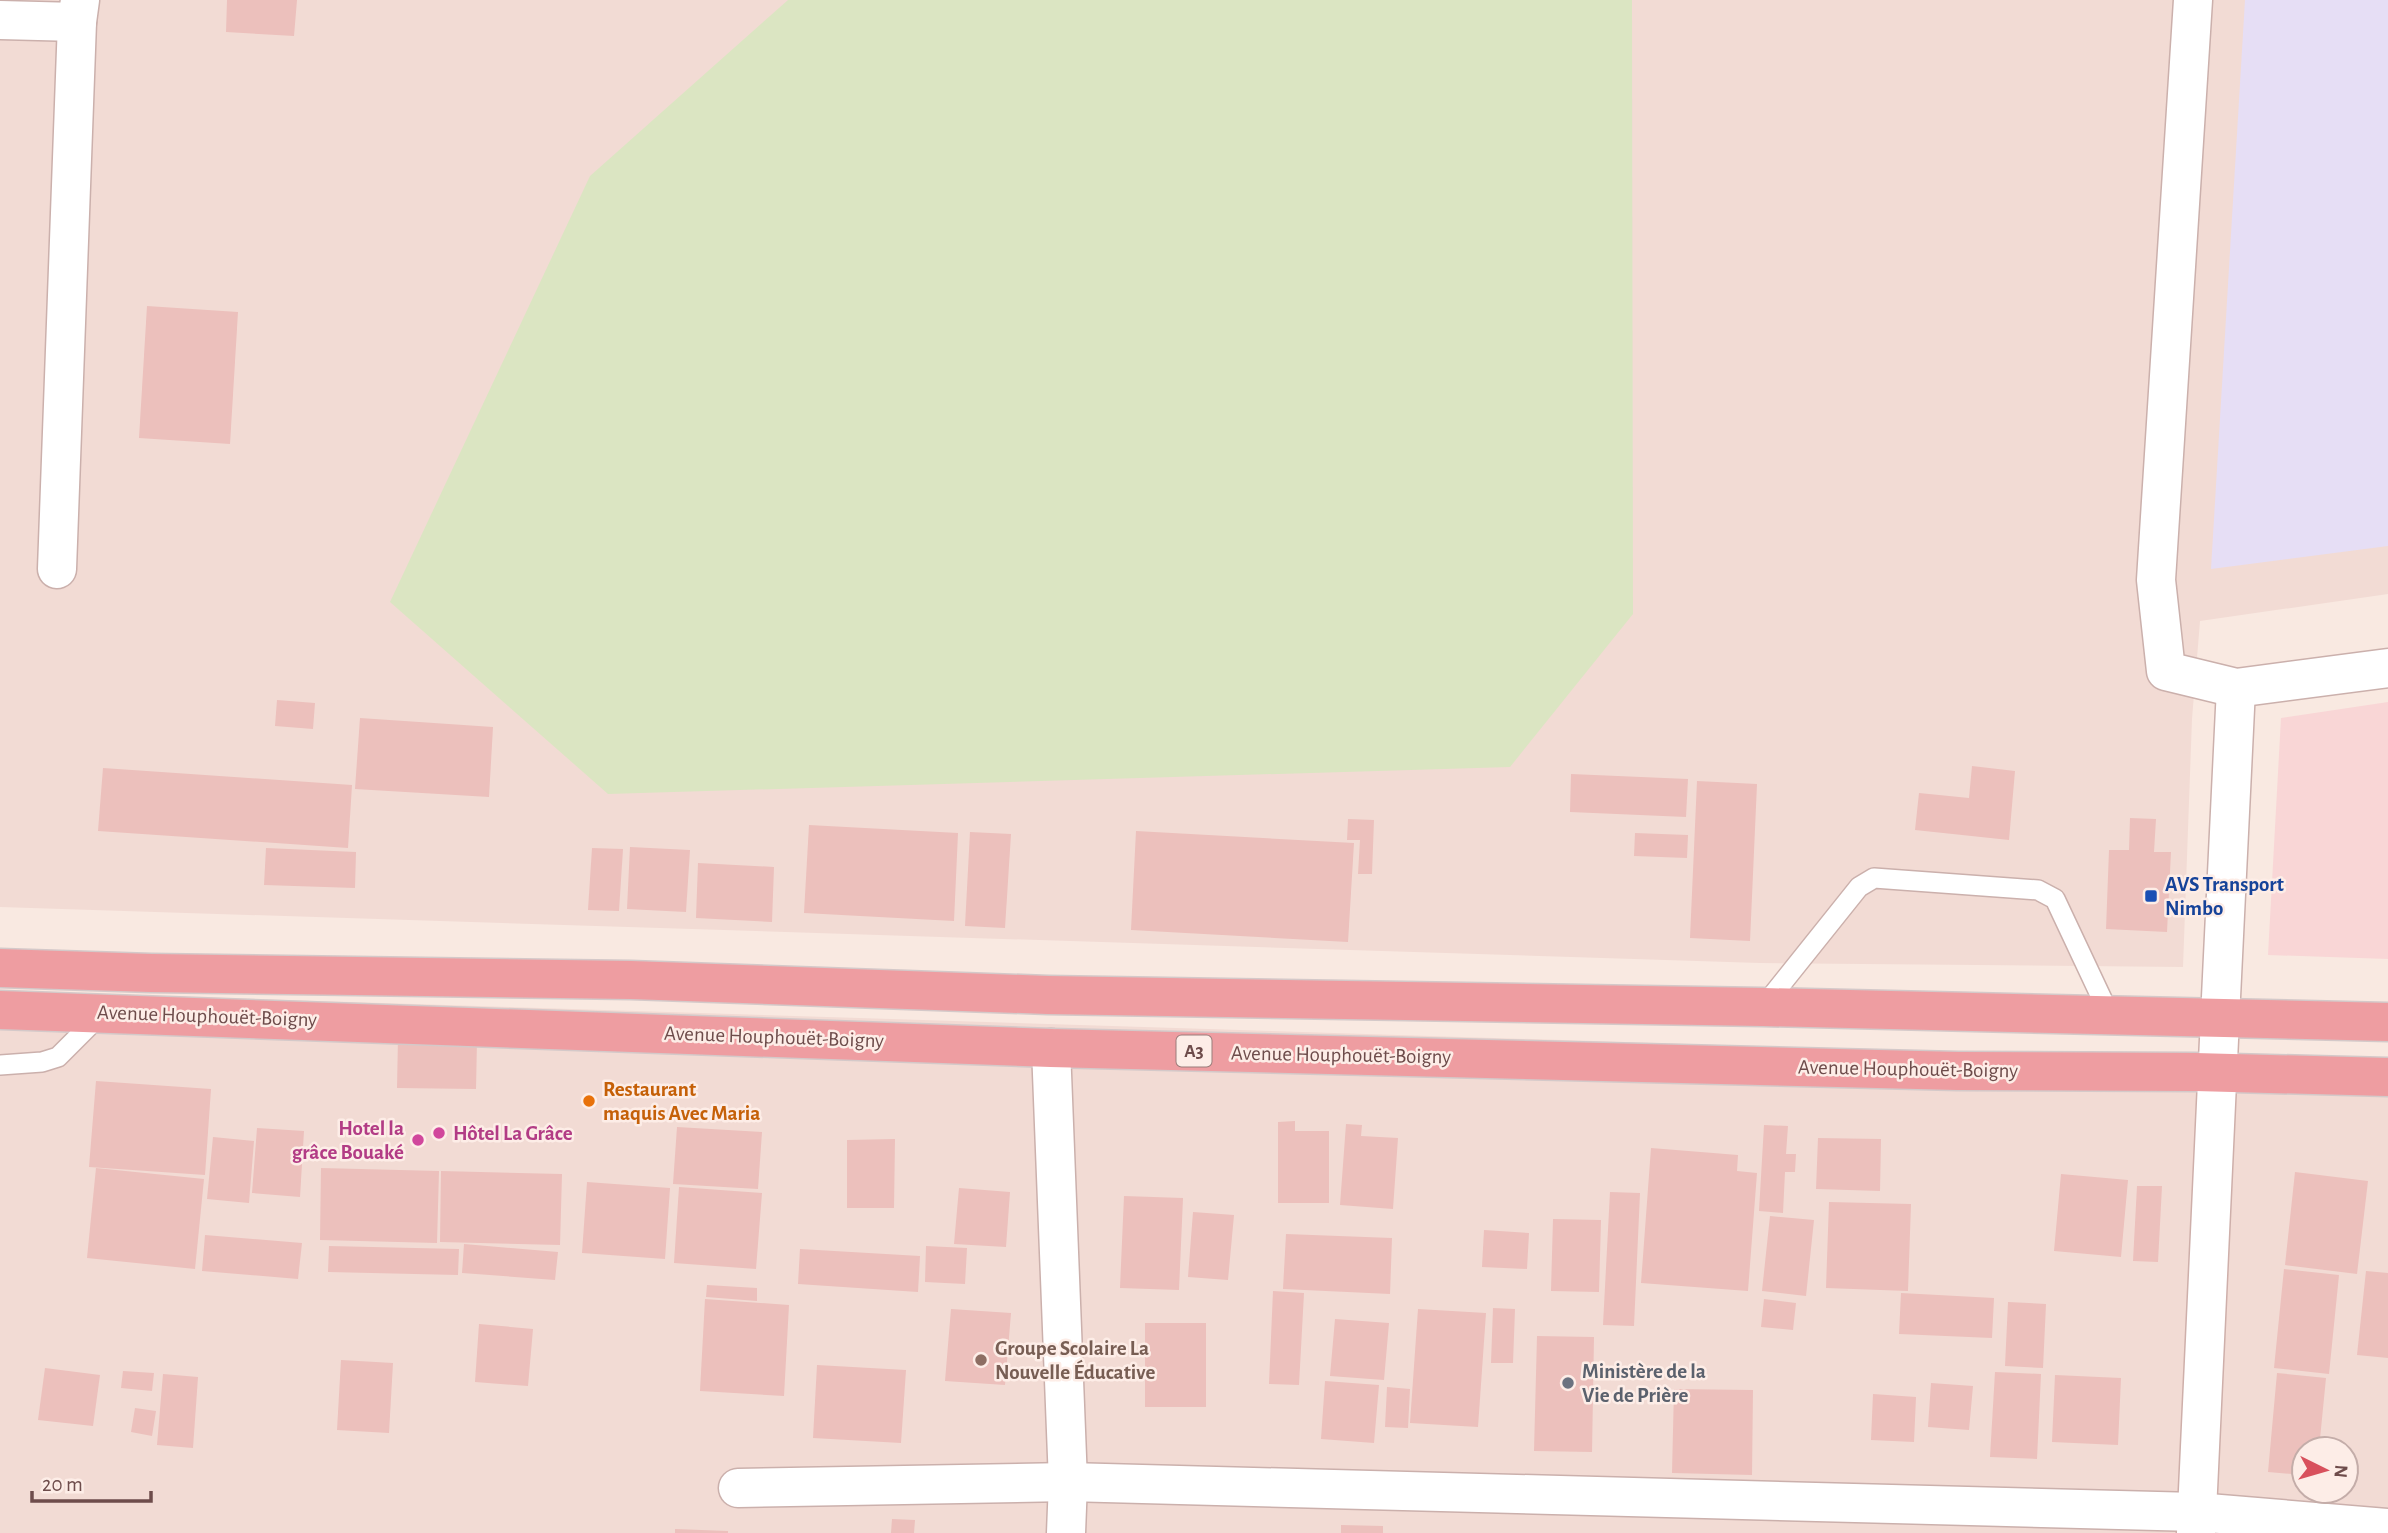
<svg xmlns="http://www.w3.org/2000/svg" width="2388" height="1533" viewBox="0 0 2388 1533" font-family="'Alegreya Sans',sans-serif">
<style>
.residential{fill:#f2dbd4;fill-rule:evenodd}
.commercial{fill:#f9d6d6}
.education{fill:#e6def5}
.green{fill:#dbe5c2}
.building{fill:#ecc0bc}
.lines{fill:none;stroke-linecap:round;stroke-linejoin:round}
.lane-casing{stroke:#cbb0ac;stroke-width:22}
.street-casing{stroke:#cbb0ac;stroke-width:41}
.secondary-casing{stroke:#ceafaa;stroke-width:41}
.highway-casing{stroke:#d4c9c9;stroke-width:41}
.lane{stroke:#fff;stroke-width:19}
.street{stroke:#fff;stroke-width:38}
.secondary{stroke:#fff;stroke-width:38}
.highway{stroke:#ee9da1;stroke-width:38}
.transit-dot{fill:#1a4fb4;stroke:#fdede7;stroke-width:2.5}
.food-dot{fill:#e8710a;stroke:#fdede7;stroke-width:2.5}
.hotel-dot{fill:#d1479c;stroke:#fdede7;stroke-width:2.5}
.education-dot{fill:#8d6e63;stroke:#fdede7;stroke-width:2.5}
.worship-dot{fill:#6b7280;stroke:#fdede7;stroke-width:2.5}
.labels{text-anchor:middle;dominant-baseline:central;stroke-width:5;stroke-linejoin:round;paint-order:stroke}
.shield{fill:#fdede7;stroke:#997c7a;stroke-width:2}
.shield-label{font-size:19px;font-weight:bold;fill:#6e4c4b}
.transit-label{font-size:21px;font-weight:bold;fill:#164399;stroke:#fdede7;text-anchor:start}
.street-label{font-size:21px;fill:#6e4c4b;stroke:#fdede7}
.food-label{font-size:21px;font-weight:bold;fill:#c56008;stroke:#fdede7;text-anchor:start}
.hotel-label{font-size:21px;font-weight:bold;fill:#b23c85;stroke:#fdede7;text-anchor:end}
.education-label{font-size:21px;font-weight:bold;fill:#785e54;stroke:#fdede7;text-anchor:start}
.worship-label{font-size:21px;font-weight:bold;fill:#5b616d;stroke:#fdede7;text-anchor:start}
</style>
<rect width="100%" height="100%" fill="#f9e9e1"/>
<g class="residential">
<polygon points="0,0 2388,0 2388,594 2200,621 2192,719 2183,967 1760,963 0,907"/>
<path d="M0,991L2388,1066V1533H0ZM2304,1449H2346V1491H2304Z"/>
</g>
<polygon class="commercial" points="2388,702 2388,959 2268,955 2281,718"/>
<polygon class="education" points="2245,0 2388,0 2388,546 2211,569"/>
<polygon class="green" points="788,0 1632,0 1633,614 1510,767 608,794 390,602 590,176"/>
<g class="building">
<polygon points="227,0 297,0 294,36 226,32"/>
<polygon points="147,306 238,312 230,444 139,438"/>
<polygon points="277,700 315,703 313,729 275,726"/>
<polygon points="360,718 493,727 489,797 355,789"/>
<polygon points="1972,766 2015,771 2009,840 1915,830 1919,793 1969,798"/>
<polygon points="103,768 352,785 348,848 98,831"/>
<polygon points="1571,774 1688,779 1686,817 1570,812"/>
<polygon points="1697,781 1757,784 1750,941 1690,938"/>
<polygon points="2130,818 2156,819 2154,852 2171,852 2167,932 2106,929 2109,850 2129,850"/>
<polygon points="1348,819 1374,820 1372,874 1358,874 1360,840 1347,840"/>
<polygon points="809,825 958,833 954,921 804,913"/>
<polygon points="1136,831 1354,843 1348,942 1131,930"/>
<polygon points="970,832 1011,834 1005,928 965,926"/>
<polygon points="1635,833 1688,835 1687,858 1634,856"/>
<polygon points="630,847 690,850 686,912 627,909"/>
<polygon points="266,848 356,852 355,888 264,885"/>
<polygon points="592,848 623,849 619,911 588,910"/>
<polygon points="698,863 774,867 772,922 696,918"/>
<polygon points="398,1038 477,1040 476,1089 397,1088"/>
<polygon points="96,1081 211,1089 205,1175 89,1167"/>
<polygon points="1295,1121 1295,1131 1329,1131 1329,1203 1278,1203 1278,1122"/>
<polygon points="1346,1124 1362,1125 1361,1136 1398,1138 1393,1209 1340,1205"/>
<polygon points="1764,1125 1788,1126 1786,1154 1796,1154 1795,1172 1785,1172 1783,1213 1759,1211"/>
<polygon points="677,1127 762,1132 758,1189 673,1184"/>
<polygon points="257,1128 304,1131 300,1197 252,1193"/>
<polygon points="213,1137 254,1141 249,1203 207,1199"/>
<polygon points="1818,1138 1881,1139 1880,1191 1816,1189"/>
<polygon points="895,1139 894,1208 847,1208 847,1140"/>
<polygon points="1651,1148 1738,1155 1737,1171 1757,1173 1748,1291 1641,1283"/>
<polygon points="96,1168 204,1179 195,1269 87,1258"/>
<polygon points="321,1168 439,1171 437,1243 320,1240"/>
<polygon points="441,1171 562,1174 560,1245 440,1242"/>
<polygon points="2295,1172 2368,1181 2357,1274 2285,1265"/>
<polygon points="2061,1174 2128,1180 2121,1257 2054,1251"/>
<polygon points="587,1182 670,1188 665,1259 582,1253"/>
<polygon points="2137,1186 2162,1186 2158,1262 2133,1261"/>
<polygon points="679,1187 762,1193 756,1269 674,1263"/>
<polygon points="959,1188 1010,1192 1006,1247 954,1244"/>
<polygon points="1610,1192 1640,1193 1634,1326 1603,1325"/>
<polygon points="1124,1196 1183,1198 1179,1290 1120,1288"/>
<polygon points="1829,1202 1911,1204 1908,1291 1826,1288"/>
<polygon points="1193,1212 1234,1215 1228,1280 1188,1277"/>
<polygon points="1770,1216 1814,1220 1806,1296 1762,1291"/>
<polygon points="1553,1219 1601,1220 1599,1292 1551,1291"/>
<polygon points="1484,1230 1529,1233 1527,1269 1482,1267"/>
<polygon points="1286,1234 1392,1238 1390,1294 1283,1289"/>
<polygon points="205,1235 302,1243 298,1279 202,1271"/>
<polygon points="464,1244 558,1252 555,1280 462,1273"/>
<polygon points="329,1246 459,1249 458,1275 328,1272"/>
<polygon points="926,1246 967,1248 965,1284 925,1282"/>
<polygon points="800,1249 920,1256 918,1292 798,1284"/>
<polygon points="2284,1269 2339,1275 2329,1374 2274,1368"/>
<polygon points="2366,1271 2388,1273 2388,1358 2357,1355"/>
<polygon points="707,1285 757,1288 757,1301 706,1297"/>
<polygon points="1273,1291 1304,1293 1299,1385 1269,1384"/>
<polygon points="1901,1293 1994,1298 1992,1338 1899,1334"/>
<polygon points="705,1299 789,1305 784,1396 700,1391"/>
<polygon points="1764,1299 1796,1303 1793,1330 1761,1327"/>
<polygon points="2008,1302 2046,1304 2043,1368 2005,1366"/>
<polygon points="1493,1308 1515,1309 1513,1363 1491,1363"/>
<polygon points="951,1309 1011,1313 1005,1385 945,1381"/>
<polygon points="1418,1309 1486,1313 1478,1427 1410,1423"/>
<polygon points="1335,1319 1389,1323 1384,1380 1330,1376"/>
<rect x="1145" y="1323" width="61" height="84"/>
<polygon points="479,1324 533,1329 528,1386 475,1382"/>
<polygon points="1537,1336 1594,1337 1592,1452 1534,1451"/>
<polygon points="341,1360 393,1363 389,1433 337,1430"/>
<polygon points="817,1365 906,1370 901,1443 813,1438"/>
<polygon points="45,1368 100,1375 93,1426 38,1420"/>
<polygon points="123,1371 154,1373 152,1391 121,1388"/>
<polygon points="1995,1372 2041,1374 2037,1459 1990,1457"/>
<polygon points="2277,1373 2326,1378 2319,1449 2304,1449 2304,1475 2268,1472"/>
<polygon points="163,1374 198,1377 193,1448 157,1445"/>
<polygon points="2055,1375 2121,1378 2118,1445 2052,1442"/>
<polygon points="1325,1381 1379,1385 1374,1443 1321,1439"/>
<polygon points="1931,1383 1973,1386 1969,1430 1928,1427"/>
<polygon points="1387,1387 1410,1389 1408,1428 1385,1427"/>
<polygon points="1674,1389 1753,1390 1752,1475 1672,1473"/>
<polygon points="1873,1394 1916,1397 1914,1442 1871,1440"/>
<polygon points="135,1408 156,1411 152,1436 131,1432"/>
<polygon points="892,1519 915,1520 914,1533 891,1533"/>
<polygon points="1341,1525 1383,1526 1383,1533 1341,1533"/>
<polygon points="675,1529 728,1531 728,1533 675,1533"/>
</g>
<g class="lines">
<defs>
<g id="lane">
<polyline points="1763,1007 1859,887 1874,878 2038,890 2055,899 2110,1016"/>
<polyline points="0,1065 42,1062 58,1057 100,1015"/>
</g>
<g id="street">
<polyline points="2193,0 2156,580 2166,671 2236,688 2388,668"/>
<polyline points="0,20 77,22"/>
<polyline points="57,569 77,22 80,0"/>
<polyline points="2220,1018 2236,688"/>
<polyline points="1051,1048 1068,1482 1066,1533"/>
<polyline points="738,1488 1068,1482 2196,1512 2388,1528"/>
</g>
<polyline id="secondary" points="2196,1533 2220,1018"/>
<g id="highway">
<polyline points="0,968 151,973 631,980 1048,995 1763,1007 2388,1022"/>
<polyline points="0,1010 1051,1048 1958,1071 2195,1072 2388,1077"/>
</g>
</defs>
<use href="#lane" class="lane-casing"/>
<use href="#street" class="street-casing"/>
<use href="#secondary" class="secondary-casing"/>
<use href="#highway" class="highway-casing"/>
<use href="#lane" class="lane"/>
<use href="#street" class="street"/>
<use href="#secondary" class="secondary"/>
<use href="#highway" class="highway"/>
</g>
<rect class="transit-dot" x="2144" y="889" width="14" height="14" rx="3.5"/>
<circle class="food-dot" cx="589" cy="1101" r="7"/>
<g class="hotel-dot">
<circle cx="439" cy="1133" r="7"/>
<circle cx="418" cy="1140" r="7"/>
</g>
<circle class="education-dot" cx="981" cy="1360" r="7"/>
<circle class="worship-dot" cx="1568" cy="1383" r="7"/>
<g class="labels">
<rect class="shield" x="1176.5" y="1035.5" width="35" height="31" rx="5"/>
<g class="shield-label">
<text x="1194" y="1051">A3</text>
</g>
<g class="transit-label">
<text x="2165" y="884">AVS Transport<tspan x="2165" dy="24">Nimbo</tspan></text>
</g>
<g class="street-label">
<text transform="translate(207 1016) rotate(2)">Avenue Houphouët-Boigny</text>
<text transform="translate(774 1037) rotate(2)">Avenue Houphouët-Boigny</text>
<text transform="translate(1341 1055) rotate(1)">Avenue Houphouët-Boigny</text>
<text transform="translate(1908 1069) rotate(1)">Avenue Houphouët-Boigny</text>
</g>
<g class="food-label">
<text x="603" y="1089">Restaurant<tspan x="603" dy="24">maquis Avec Maria</tspan></text>
</g>
<g class="hotel-label">
<text x="404" y="1128">Hotel la<tspan x="404" dy="24">grâce Bouaké</tspan></text>
<text x="453" y="1133" text-anchor="start">Hôtel La Grâce</text>
</g>
<g class="education-label">
<text x="995" y="1348">Groupe Scolaire La<tspan x="995" dy="24">Nouvelle Éducative</tspan></text>
</g>
<g class="worship-label">
<text x="1582" y="1371">Ministère de la<tspan x="1582" dy="24">Vie de Prière</tspan></text>
</g>
</g>
<g transform="translate(2325 1470) rotate(95)"><circle r="33" fill="#fdede7" stroke="#c4ada9" stroke-width="2"/>
<path d="M0-5L12 26L0 18L-12 26Z" fill="#d8515d"/>
<text y="-10" font-size="19" font-weight="bold" text-anchor="middle" fill="#6e4c4b">N</text>
</g>
<path d="M32 1491v10h119v-10" fill="none" stroke="#6e4c4b" stroke-width="3.5"/>
<text x="42" y="1491" font-size="21" fill="#6e4c4b" stroke="#fdede7" stroke-width="5" paint-order="stroke">20 m</text>
</svg>
